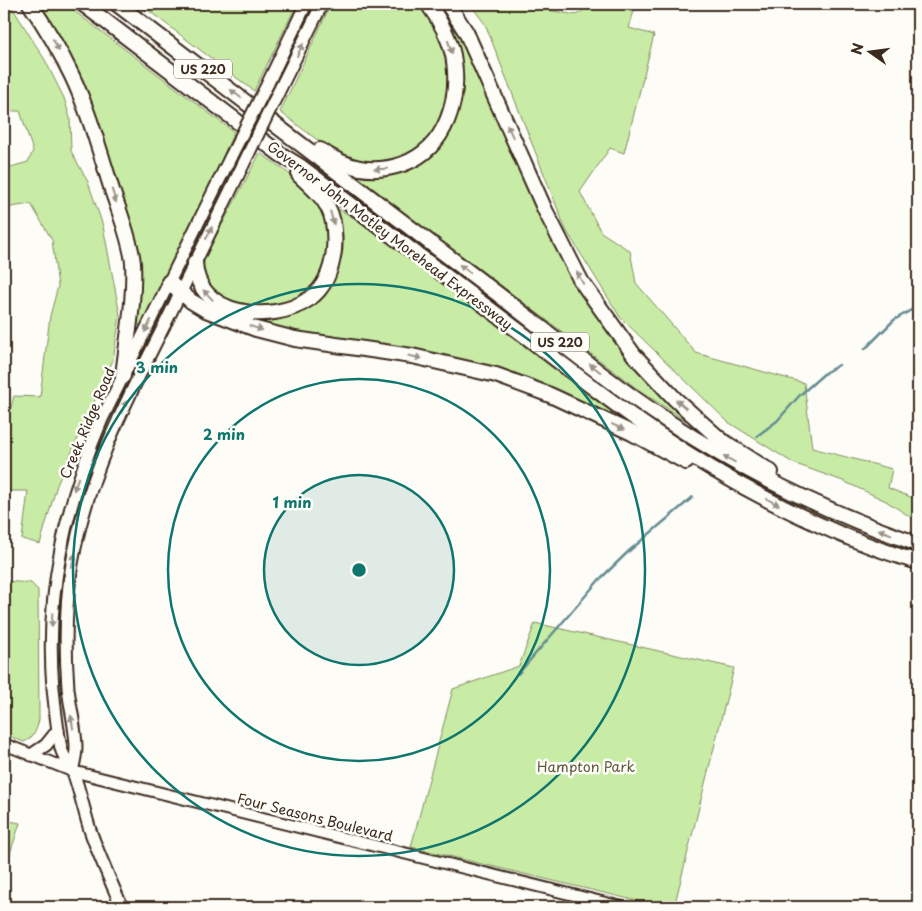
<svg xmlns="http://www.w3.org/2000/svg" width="922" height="911" viewBox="0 0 922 911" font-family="'Playpen Sans',sans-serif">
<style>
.green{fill:#c8eca5;stroke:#828b62}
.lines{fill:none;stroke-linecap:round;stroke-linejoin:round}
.stream{stroke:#648c92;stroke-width:2.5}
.tertiary-casing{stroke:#3b2a1e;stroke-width:14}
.secondary-casing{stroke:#3b2a1e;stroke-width:15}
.motorway-casing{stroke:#3b2a1e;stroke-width:18}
.tertiary{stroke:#fdfcf7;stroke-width:10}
.secondary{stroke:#fdfcf7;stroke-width:11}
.motorway{stroke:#fdfcf7;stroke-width:14}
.secondary-bridge-casing{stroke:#3b2a1e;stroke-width:15;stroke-linecap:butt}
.secondary-bridge{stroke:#fdfcf7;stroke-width:11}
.oneway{fill:#9c938a}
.ring{fill:none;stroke:#0f766e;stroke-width:2.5}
.labels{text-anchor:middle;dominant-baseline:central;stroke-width:5;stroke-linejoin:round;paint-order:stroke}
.shield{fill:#fdfcf7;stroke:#75695f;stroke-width:1}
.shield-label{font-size:12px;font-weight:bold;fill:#3b2a1e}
.street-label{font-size:14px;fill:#3b2a1e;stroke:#fdfcf7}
.park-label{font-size:14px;fill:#5e5a40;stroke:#fdfcf7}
.centre{fill:#0f766e;stroke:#fdfcf7;stroke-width:2.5}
.ring-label{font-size:15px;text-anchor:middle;font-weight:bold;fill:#0f766e;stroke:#fdfcf7;stroke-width:5;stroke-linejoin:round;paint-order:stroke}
</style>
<rect width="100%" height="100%" fill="#fdfcf7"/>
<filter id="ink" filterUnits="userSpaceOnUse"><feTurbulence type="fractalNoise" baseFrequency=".02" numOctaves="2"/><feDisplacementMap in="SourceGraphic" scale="10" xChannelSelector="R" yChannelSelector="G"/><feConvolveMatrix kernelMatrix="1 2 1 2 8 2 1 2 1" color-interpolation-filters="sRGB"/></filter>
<g filter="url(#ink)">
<g class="green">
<polygon points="4,4 10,4 45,60 64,98 70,118 71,151 88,182 103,226 120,315 113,360 57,485 40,544 22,539 28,491 7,491 6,425 14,396 40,397 50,316 58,286 52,240 31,204 4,208 4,169 28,162 33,151 20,111 4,111"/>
<path d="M37,4H65L234,132L213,178L141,326L137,324C140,296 138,269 134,241Z"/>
<polygon points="140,4 297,4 254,91"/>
<path d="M331,4H422C436,28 450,53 450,82C449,101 442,124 431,139C417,158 383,167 361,162C333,156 303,128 280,112Z"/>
<polygon points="435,4 441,4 460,31 552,239 688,417 686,421 636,388 353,173 354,170 387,174 454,122 460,103 461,79"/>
<polygon points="470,4 518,4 519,5 576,15 593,4 636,4 629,28 654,35 624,153 610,148 580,192 601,232 630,251 636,283 696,353 804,383 812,448 892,469 888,488 918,500 918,520 912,518 886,501 843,481 793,463 728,422 620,317 566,230 485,24"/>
<path d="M260,153C282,168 315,190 326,214C328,219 329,225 330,229C330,232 332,237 332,240C332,246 328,253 326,258C324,265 323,274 320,280C293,324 186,313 206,255Z"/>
<path d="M338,209L358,220L616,414L613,418L576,400L318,336C286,330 257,323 227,311L259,318L331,281L339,266L343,250V234L337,213Z"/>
<path d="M4,581L31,583L38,590L39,719C37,730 34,737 24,742L4,734V687L8,674L10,657L4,619Z"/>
<polygon points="535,623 734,668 674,907 663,907 411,847 453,689 519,666"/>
<polygon points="4,820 20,823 4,872"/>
</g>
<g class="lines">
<g class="stream">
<polyline points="865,349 894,320 918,306"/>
<polyline points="757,436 777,421 800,395 826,372 839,365"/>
<polyline points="518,674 599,580 629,551 693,497"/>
</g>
<defs>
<polyline id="tertiary" points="4,744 72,771 622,907"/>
<g id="secondary">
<polyline points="267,85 306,4"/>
<polyline points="278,93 322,4"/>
<polyline points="31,755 46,745 58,730"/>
<path d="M72,771C74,763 76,755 76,748C76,730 70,707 68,688C65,647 65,604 72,564C87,475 128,397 168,318C193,267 218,216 243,165"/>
<path d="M122,907C111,882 99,856 90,830C84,811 80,791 73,772C70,764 63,757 61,748C57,729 55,708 53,688C45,594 65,506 102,419L231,156"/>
</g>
<g id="motorway">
<path d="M30,4C46,27 60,51 72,76C89,112 100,152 112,190C119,211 131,241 133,263C135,301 127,338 123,376"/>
<path d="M83,4L280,154L301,167C379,226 457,285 536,344C576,375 616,406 658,434C734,486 830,536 918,562"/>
<path d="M117,4C239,97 360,190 482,282C544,329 604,379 669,422C746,473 831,514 918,544"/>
<polyline points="448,4 466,32 545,210 581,281 634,355 675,399 721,440 771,472"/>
<path d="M320,150C346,168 371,175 403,164C447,148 461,98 453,55C449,37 439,19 428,4"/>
<path d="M195,262C196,317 272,325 309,299C325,288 332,268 334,250C337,210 326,200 299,175"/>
<polyline points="169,282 191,301 206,310 256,329 295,339 412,356 496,375 550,395 632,433 686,462"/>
</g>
</defs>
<use href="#tertiary" class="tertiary-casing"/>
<use href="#secondary" class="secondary-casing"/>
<use href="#motorway" class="motorway-casing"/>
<use href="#tertiary" class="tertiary"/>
<use href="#secondary" class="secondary"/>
<use href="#motorway" class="motorway"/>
<defs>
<g id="secondary-bridge">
<polyline points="231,156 267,85"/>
<polyline points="243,165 278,93"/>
</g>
</defs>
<use href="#secondary-bridge" class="secondary-bridge-casing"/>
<use href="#secondary-bridge" class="secondary-bridge"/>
</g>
<defs><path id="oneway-solid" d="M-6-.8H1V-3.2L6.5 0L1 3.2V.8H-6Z" transform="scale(1.25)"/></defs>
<g class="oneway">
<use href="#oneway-solid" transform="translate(56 45) rotate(62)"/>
<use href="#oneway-solid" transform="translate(450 47) rotate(72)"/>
<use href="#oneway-solid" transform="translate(300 50) rotate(-64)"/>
<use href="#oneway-solid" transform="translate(236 94) rotate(-143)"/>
<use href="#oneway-solid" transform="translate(510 131) rotate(-114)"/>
<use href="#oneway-solid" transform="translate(381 169) rotate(178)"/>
<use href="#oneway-solid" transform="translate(114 196) rotate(72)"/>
<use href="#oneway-solid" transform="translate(332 218) rotate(75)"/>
<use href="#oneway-solid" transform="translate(209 233) rotate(-64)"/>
<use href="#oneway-solid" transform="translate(465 269) rotate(-143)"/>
<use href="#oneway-solid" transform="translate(580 278) rotate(-119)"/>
<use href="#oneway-solid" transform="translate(208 295) rotate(-134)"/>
<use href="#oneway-solid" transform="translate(148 326) rotate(116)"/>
<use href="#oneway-solid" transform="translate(256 328) rotate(18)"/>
<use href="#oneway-solid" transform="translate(415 357) rotate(11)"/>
<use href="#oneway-solid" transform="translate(595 368) rotate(-143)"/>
<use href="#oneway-solid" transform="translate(681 404) rotate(-139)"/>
<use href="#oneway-solid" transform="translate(124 407) rotate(-64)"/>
<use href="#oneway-solid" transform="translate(618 427) rotate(25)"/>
<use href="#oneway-solid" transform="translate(729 459) rotate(-151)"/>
<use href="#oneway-solid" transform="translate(76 484) rotate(109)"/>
<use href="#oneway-solid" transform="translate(773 502) rotate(26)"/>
<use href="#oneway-solid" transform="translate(885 532) rotate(-159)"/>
<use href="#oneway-solid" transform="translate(73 561) rotate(-80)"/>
<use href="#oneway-solid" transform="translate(52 620) rotate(93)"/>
<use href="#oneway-solid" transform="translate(72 722) rotate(-99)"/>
</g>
</g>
<circle cx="359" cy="570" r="95" fill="#0f766e" fill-opacity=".12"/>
<g class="ring">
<circle cx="359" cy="570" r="95"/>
<circle cx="359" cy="570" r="191"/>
<circle cx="359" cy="570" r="286"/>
</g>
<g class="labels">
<g class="shield">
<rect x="174" y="59.5" width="58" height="19" rx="4"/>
<rect x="531" y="332.5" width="58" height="19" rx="4"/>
</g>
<g class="shield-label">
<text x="203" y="69">US 220</text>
<text x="560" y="342">US 220</text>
</g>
<g class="street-label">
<text transform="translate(390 235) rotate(37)">Governor John Motley Morehead Expressway</text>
<text transform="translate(87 423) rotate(-67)">Creek Ridge Road</text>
<text transform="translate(315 817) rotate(14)">Four Seasons Boulevard</text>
</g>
<g class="park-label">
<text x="586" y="766">Hampton Park</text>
</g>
</g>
<circle cx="359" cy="570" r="8" class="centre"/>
<g class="ring-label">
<text x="157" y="373">3 min</text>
<text x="224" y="440">2 min</text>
<text x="292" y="508">1 min</text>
</g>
<rect width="922" height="911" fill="none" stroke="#fdfcf7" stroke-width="20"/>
<rect x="10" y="10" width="902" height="891" fill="none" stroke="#3b2a1e" stroke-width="2" filter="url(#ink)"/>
<g transform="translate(870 52) rotate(284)" stroke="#fdfcf7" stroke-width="4" paint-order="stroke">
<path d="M0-4L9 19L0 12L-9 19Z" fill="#3b2a1e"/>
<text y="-8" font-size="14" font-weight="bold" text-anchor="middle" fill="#3b2a1e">N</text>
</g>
</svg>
